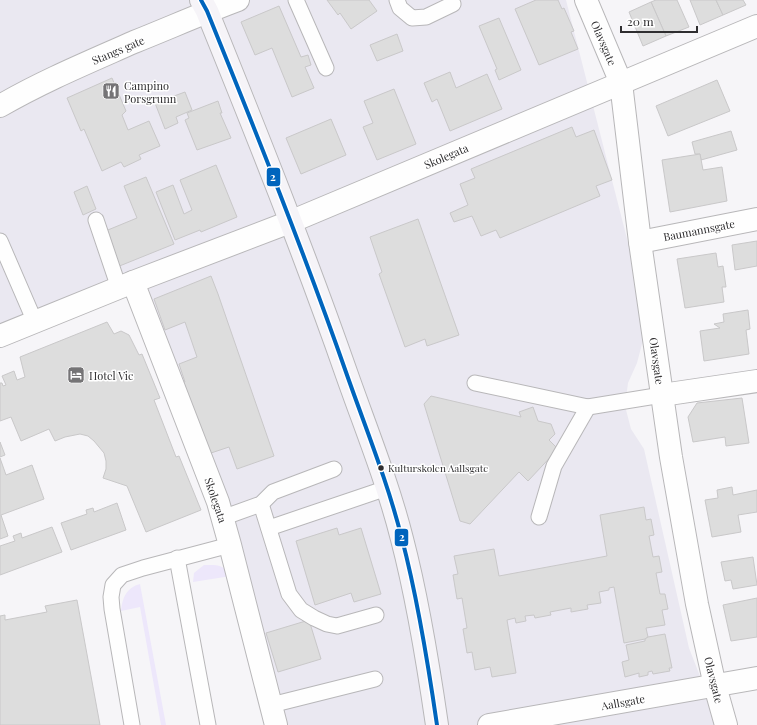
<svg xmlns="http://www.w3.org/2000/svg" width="757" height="725" viewBox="0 0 757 725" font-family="'Playfair Display',serif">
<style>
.built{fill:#eae8f1}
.green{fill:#ede7fb}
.building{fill:#ddd;stroke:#c9c8c9}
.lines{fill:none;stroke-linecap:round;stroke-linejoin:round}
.lane-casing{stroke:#b8b7b9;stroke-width:17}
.street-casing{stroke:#b8b7b9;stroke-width:24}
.secondary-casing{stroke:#b8b7b9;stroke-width:24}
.lane{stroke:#fefefe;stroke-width:15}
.street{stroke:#fefefe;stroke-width:22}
.secondary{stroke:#f6f4f8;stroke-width:22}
.bus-1-casing{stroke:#fff;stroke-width:7}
.bus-1{stroke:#0065bd;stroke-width:4}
.bus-dot{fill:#2f2e30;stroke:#fff;stroke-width:1.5}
.labels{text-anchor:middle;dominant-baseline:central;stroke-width:3;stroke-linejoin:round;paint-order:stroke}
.bus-label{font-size:10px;fill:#2f2e30;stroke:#fff;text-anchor:start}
.street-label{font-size:11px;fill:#2f2e30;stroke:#fff}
.poi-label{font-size:11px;fill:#2f2e30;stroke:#fff;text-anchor:start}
.line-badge{stroke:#fff;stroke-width:1.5}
.badge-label{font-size:11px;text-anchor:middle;font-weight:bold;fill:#fff}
</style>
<rect width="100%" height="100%" fill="#f6f5f8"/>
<polygon class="built" points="0,0 566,0 648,321 637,363 628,383 625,406 631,429 644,449 689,648 719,725 266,725 223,519 128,289 0,348"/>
<g class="green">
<path d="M204,565C218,565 223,564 231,576L193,582L194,573Z"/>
<path d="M140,584L166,725H161L140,607L121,611C122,598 127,587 140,584Z"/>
</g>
<g class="building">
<polygon points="327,0 369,0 377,11 351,29 340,13 338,15"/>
<polygon points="536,0 558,0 562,9 564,8 574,31 571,32 578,49 539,65 515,9"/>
<polygon points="656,0 677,0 689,27 666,36 651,2"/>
<polygon points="690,0 716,0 723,15 700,25"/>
<polygon points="716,0 743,0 746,5 723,15"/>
<polygon points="651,2 666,36 643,46 629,12"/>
<polygon points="279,6 301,57 308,55 311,65 305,67 314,88 292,97 272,48 255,55 241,22"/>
<polygon points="499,18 521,70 499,80 495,70 497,69 479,26"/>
<polygon points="397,34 403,51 377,61 370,45"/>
<polygon points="450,72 456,88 487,74 502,109 450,131 437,99 432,102 424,83"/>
<polygon points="112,78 126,111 122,115 128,130 149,121 160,146 139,155 141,159 124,167 121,162 102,171 84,129 81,131 67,98"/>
<polygon points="717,80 730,111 668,136 656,106"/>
<polygon points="394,89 416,144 377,160 363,127 373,123 364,101"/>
<polygon points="185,92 192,110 176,117 178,123 165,129 155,103"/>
<polygon points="218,101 222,113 220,113 231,138 197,150 185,120 189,118 187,113"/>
<polygon points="331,119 346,155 301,174 286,138"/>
<polygon points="572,127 576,137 594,130 612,180 596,186 600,196 500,238 496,230 481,236 472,216 454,222 450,213 468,205 460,184 475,178 471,169"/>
<polygon points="731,131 737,150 701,160 700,154 695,154 692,142"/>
<polygon points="700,154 703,170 722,167 727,201 670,212 662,160"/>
<polygon points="216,165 237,217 201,232 200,230 175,240 156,192 173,185 184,214 192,210 180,180"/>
<polygon points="146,177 174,244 117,267 103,232 137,218 124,186"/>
<polygon points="87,186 96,209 83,215 74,192"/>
<polygon points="418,219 459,335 427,346 425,339 405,347 379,274 382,272 370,237"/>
<polygon points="757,241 757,266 735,270 732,245"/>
<polygon points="716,253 718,267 723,266 726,287 722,287 724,302 685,308 677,259"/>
<polygon points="211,276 218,294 274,456 237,469 229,447 208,454 183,382 185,382 179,364 197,357 185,322 165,330 154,299"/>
<polygon points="748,310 750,329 746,330 749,354 704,361 700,331 720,328 714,324 724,322 723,314"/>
<polygon points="107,322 114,334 121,331 129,335 139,355 142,354 160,398 154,400 176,457 179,456 201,510 146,532 127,486 103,478 106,469 106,461 104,453 94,441 88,436 80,434 65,437 55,441 49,429 21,441 11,417 0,421 0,383 2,383 3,386 6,385 2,376 14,371 17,380 25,377 20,357"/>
<polygon points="431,396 521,417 519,412 533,407 538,421 551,424 555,434 549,440 558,449 528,481 519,472 470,524 460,521 424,404"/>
<polygon points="742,398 749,443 726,446 725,437 693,442 688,417 697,403"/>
<polygon points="0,442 5,455 0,457"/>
<polygon points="0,458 6,475 32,465 44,499 1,515 8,536 0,539"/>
<polygon points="732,487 733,495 757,490 757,512 738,515 741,532 712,537 705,500 718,498 717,490"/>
<polygon points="117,503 126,530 71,550 61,523 87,514 86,510 93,508 94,512"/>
<polygon points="644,507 646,520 651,519 654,535 649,536 653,557 659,556 662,572 656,573 660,594 665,594 668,609 662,610 665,625 646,628 648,637 645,639 624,643 614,587 609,588 609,590 599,592 601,603 587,605 588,609 571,612 571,608 550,612 551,615 535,618 534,615 525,616 526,621 516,623 515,618 507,620 516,673 492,677 490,667 475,670 472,652 467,653 463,629 467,628 462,598 457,599 453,575 458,574 454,556 494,549 499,576 607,556 600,515"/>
<polygon points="52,527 62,552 0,575 0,546 15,541 13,536 21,533 22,538"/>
<polygon points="337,528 339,535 361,528 381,594 354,602 351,593 315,605 296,541"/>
<polygon points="753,557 757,585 733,589 731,580 725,581 721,562"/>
<polygon points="757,598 757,637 731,641 723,605"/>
<polygon points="77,600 100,725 0,725 0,616 5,615 5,620 47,612 45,606"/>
<polygon points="309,620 321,659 278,672 266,633"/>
<polygon points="665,634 672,668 669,668 670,671 653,674 652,671 648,672 648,675 639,677 639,673 625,677 622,662 629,660 626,645 645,641 645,639 648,637"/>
</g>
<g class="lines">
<defs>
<g id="lane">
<polyline points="296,0 326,68"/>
<polyline points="397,0 400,8 412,18 426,17 453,4"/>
<polyline points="96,220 119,288"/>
<polyline points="0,241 35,322"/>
<polyline points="475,383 588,407 662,395"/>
<polyline points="261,504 289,594 301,610 314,618 327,624 337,626 376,615"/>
<polyline points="539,517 554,466 588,407"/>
<polyline points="222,518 261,504 273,492 334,469"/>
<polyline points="269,528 387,488"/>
<polyline points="177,558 208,725"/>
<polyline points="271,705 375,679"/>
<polyline points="132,725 112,609 111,597 113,585 122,575 143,568 230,545"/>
</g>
<g id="street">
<polyline points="586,0 621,83 640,242 671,457 697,604 715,686 726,725"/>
<path d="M0,106C43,81 89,62 134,42C169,28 203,13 238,0"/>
<polyline points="640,242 757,219"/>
<polyline points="133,282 218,502 230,545 276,725"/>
<polyline points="0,336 133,282 290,222 757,26"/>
<polyline points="662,395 757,381"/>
<polyline points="489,725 757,678"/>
</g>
<path id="secondary" d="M201,0L207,11C256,132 304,252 347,375C366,429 388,483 402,539C418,600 428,663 437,725"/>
</defs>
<use href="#lane" class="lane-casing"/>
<use href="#street" class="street-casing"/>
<use href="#secondary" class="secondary-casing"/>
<use href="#lane" class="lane"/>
<use href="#street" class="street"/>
<use href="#secondary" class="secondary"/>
<defs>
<path id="bus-1" d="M201,0L207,11C256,132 304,252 347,375C366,429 388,483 402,539C418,600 428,663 437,725"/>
</defs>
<use href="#bus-1" class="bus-1-casing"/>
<use href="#bus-1" class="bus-1"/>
</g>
<defs>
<symbol id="restaurant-square" viewBox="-11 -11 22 22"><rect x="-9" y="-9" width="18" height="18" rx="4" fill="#757476" stroke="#fff"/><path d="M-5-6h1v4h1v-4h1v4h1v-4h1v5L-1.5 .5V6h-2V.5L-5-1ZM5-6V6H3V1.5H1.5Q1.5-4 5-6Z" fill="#fff"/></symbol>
<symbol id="hotel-square" viewBox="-11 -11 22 22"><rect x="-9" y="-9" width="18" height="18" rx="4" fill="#757476" stroke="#fff"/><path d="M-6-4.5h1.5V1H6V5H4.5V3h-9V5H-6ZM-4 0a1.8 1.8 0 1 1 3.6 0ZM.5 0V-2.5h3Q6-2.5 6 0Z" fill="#fff"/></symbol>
</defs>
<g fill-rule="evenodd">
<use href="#restaurant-square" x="101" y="81" width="20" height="20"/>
<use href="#hotel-square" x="66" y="365" width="20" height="20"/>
</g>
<circle class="bus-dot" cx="381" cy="468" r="3.5"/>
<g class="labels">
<g class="bus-label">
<text x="388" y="468">Kulturskolen Aallsgate</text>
</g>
<g class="street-label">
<text transform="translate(604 43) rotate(67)">Olavsgate</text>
<text transform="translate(118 50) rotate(-23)">Stangs gate</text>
<text transform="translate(446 156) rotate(-23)">Skolegata</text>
<text transform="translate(699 230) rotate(-11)">Baumannsgate</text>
<text transform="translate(657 361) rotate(82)">Olavsgate</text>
<text transform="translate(216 500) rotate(71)">Skolegata</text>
<text transform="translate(714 680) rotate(76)">Olavsgate</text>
<text transform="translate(623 702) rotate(-10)">Aallsgate</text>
</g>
<g class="poi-label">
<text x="124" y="85">Campino<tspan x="124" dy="13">Porsgrunn</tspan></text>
<text x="89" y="375">Hotel Vic</text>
</g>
</g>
<g class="line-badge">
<rect x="266" y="167" width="15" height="20" rx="4" fill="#0065bd"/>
<rect x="394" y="528" width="15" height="19" rx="4" fill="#0065bd"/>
</g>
<g class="badge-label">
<text x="273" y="181">2</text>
<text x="402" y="541">2</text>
</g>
<path d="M621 26v6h76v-6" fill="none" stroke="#2f2e30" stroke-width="2"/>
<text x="627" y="26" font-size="12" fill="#2f2e30" stroke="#ffffff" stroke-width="3" paint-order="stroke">20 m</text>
</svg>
